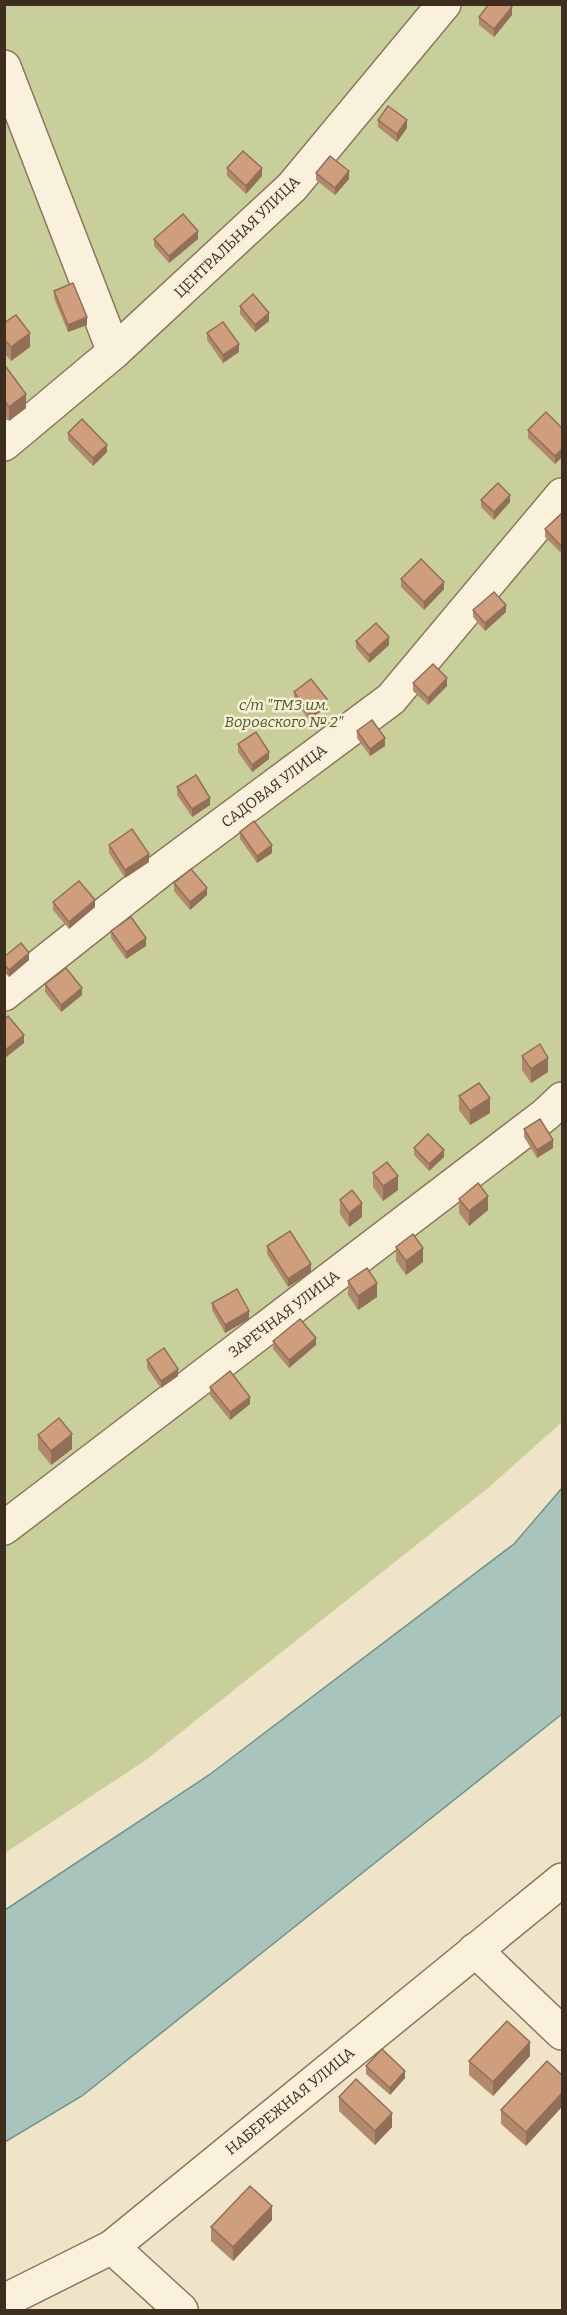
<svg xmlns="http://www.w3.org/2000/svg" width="567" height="2315" viewBox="0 0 567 2315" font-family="Bitter,serif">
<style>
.green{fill:#c9cf9b}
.water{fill:#a9c4bc;stroke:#6f938a;stroke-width:1.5}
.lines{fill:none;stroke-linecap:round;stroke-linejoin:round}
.minor-casing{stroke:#8d765c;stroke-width:36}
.minor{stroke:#faf1dc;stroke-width:33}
.wall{fill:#b2896c}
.shaded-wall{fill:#916f58}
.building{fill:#cf9f7d;stroke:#916f58;stroke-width:1.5}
.labels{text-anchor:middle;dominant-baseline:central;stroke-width:5;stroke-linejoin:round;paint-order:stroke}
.street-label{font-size:15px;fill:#3d2e20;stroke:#f7eed8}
.park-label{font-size:15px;font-style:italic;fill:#4d5a26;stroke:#f7eed8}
</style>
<rect width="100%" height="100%" fill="#f0e4c8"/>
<polygon class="green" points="5,5 562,5 562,1422 488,1488 146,1760 5,1853"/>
<polygon class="water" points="562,1488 562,1714 82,2096 5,2142 5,1910 209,1775 514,1544"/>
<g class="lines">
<defs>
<g id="minor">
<polyline points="4,67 114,352"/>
<polyline points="4,444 114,352 292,187 444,4"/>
<polyline points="4,994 161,870 391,699 562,495"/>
<polyline points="4,1528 545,1115 562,1099"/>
<polyline points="475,1950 562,2033"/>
<polyline points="112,2247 181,2310"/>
<polyline points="4,2301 112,2247 562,1880"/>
</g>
</defs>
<use href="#minor" class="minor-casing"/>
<use href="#minor" class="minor"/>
</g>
<g class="wall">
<polygon points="512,15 494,37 479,25 479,17"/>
<polygon points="378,120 407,128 397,142 378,127"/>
<polygon points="227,168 262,176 246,194 227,176"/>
<polygon points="316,173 349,179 335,195 316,180"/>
<polygon points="154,239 198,239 169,263 154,246"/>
<polygon points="54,291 87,325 68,332 54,298"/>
<polygon points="240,306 269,321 255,332 240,314"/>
<polygon points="4,323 30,347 11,361 4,353"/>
<polygon points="207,333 239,352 223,363 207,340"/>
<polygon points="4,369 26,408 9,421 4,414"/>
<polygon points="562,428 562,457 555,464 528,438 528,430"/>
<polygon points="68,433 107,452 93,466 68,440"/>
<polygon points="481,500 510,502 494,520 481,507"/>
<polygon points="562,513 561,553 545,537 545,529"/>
<polygon points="401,579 444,589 424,610 401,587"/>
<polygon points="473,610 506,612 485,631 473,617"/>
<polygon points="356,641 389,645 369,663 356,648"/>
<polygon points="413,683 447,686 428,705 413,691"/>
<polygon points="294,692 327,707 309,720 294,699"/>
<polygon points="357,731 385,746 370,756 357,738"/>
<polygon points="238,744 269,759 252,772 238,752"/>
<polygon points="177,787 210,805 192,817 177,795"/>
<polygon points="240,832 272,853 257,863 240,839"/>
<polygon points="109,845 149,862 125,878 109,853"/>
<polygon points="174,883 207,895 190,910 174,891"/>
<polygon points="53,902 95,907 69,929 53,910"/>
<polygon points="111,931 146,946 126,959 111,938"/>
<polygon points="4,957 29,960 9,977 4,972"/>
<polygon points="45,984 82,995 61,1012 45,992"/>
<polygon points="522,1056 548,1072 531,1083 522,1070"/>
<polygon points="459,1096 490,1113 470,1125 459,1110"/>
<polygon points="524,1129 553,1148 537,1158 524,1137"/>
<polygon points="414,1148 444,1157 429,1171 414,1155"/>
<polygon points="373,1173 398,1190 383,1201 373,1187"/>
<polygon points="459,1199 488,1210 469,1226 459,1213"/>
<polygon points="340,1200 362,1217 349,1227 340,1214"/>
<polygon points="267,1246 311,1272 288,1287 267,1254"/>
<polygon points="396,1247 423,1262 406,1275 396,1261"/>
<polygon points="348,1281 377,1297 358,1310 348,1295"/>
<polygon points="212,1303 249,1319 225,1333 212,1310"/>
<polygon points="273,1341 316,1345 289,1368 273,1349"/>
<polygon points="147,1360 178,1376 161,1388 147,1368"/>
<polygon points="210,1387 250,1404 230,1420 210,1395"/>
<polygon points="38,1435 72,1449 51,1465 38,1449"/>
<polygon points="530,2056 493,2096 469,2075 469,2061"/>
<polygon points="547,2061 526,2146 501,2124 501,2110"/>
<polygon points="366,2066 405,2078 390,2095 366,2074"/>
<polygon points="339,2097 392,2127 375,2145 339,2111"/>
<polygon points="272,2220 233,2261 211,2241 211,2227"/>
</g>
<g class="shaded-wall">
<polygon points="512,7 512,15 494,37 494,29"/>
<polygon points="407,120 407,128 397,142 397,134"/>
<polygon points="262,168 262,176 246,194 246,186"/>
<polygon points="349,171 349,179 335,195 335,188"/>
<polygon points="198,231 198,239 169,263 169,256"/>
<polygon points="269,313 269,321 255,332 255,325"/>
<polygon points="87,317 87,325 68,332 68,325"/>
<polygon points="30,333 30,347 11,361 11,347"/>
<polygon points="239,344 239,352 223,363 223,355"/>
<polygon points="26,394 26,408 9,421 9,407"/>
<polygon points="107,445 107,452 93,466 93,458"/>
<polygon points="562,449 562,457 555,464 555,456"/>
<polygon points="510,495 510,502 494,520 494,512"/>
<polygon points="444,582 444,589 424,610 424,602"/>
<polygon points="506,605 506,612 485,631 485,623"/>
<polygon points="389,637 389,645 369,663 369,655"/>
<polygon points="447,678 447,686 428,705 428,698"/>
<polygon points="327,699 327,707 309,720 309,712"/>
<polygon points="385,738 385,746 370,756 370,749"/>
<polygon points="269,752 269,759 252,772 252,765"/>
<polygon points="210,798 210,805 192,817 192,809"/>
<polygon points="272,845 272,853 257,863 257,856"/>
<polygon points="149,854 149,862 125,878 125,870"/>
<polygon points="207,888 207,895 190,910 190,902"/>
<polygon points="95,900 95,907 69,929 69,922"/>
<polygon points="146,938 146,946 126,959 126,952"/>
<polygon points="29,953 29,960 9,977 9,970"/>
<polygon points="82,988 82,995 61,1012 61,1005"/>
<polygon points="24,1035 24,1043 4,1059 4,1051"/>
<polygon points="548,1058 548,1072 531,1083 531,1069"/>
<polygon points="490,1098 490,1113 470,1125 470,1111"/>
<polygon points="553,1140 553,1148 537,1158 537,1150"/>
<polygon points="444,1150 444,1157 429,1171 429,1164"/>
<polygon points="398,1176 398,1190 383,1201 383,1186"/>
<polygon points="488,1196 488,1210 469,1226 469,1211"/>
<polygon points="362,1203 362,1217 349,1227 349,1213"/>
<polygon points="423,1248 423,1262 406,1275 406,1261"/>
<polygon points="311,1264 311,1272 288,1287 288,1279"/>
<polygon points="377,1283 377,1297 358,1310 358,1296"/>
<polygon points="249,1311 249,1319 225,1333 225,1325"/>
<polygon points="316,1338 316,1345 289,1368 289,1360"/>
<polygon points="178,1369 178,1376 161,1388 161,1381"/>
<polygon points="250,1397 250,1404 230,1420 230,1412"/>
<polygon points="72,1434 72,1449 51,1465 51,1451"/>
<polygon points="530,2042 530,2056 493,2096 493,2082"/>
<polygon points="405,2071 405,2078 390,2095 390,2088"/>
<polygon points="562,2093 562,2107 526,2146 526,2132"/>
<polygon points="392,2113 392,2127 375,2145 375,2131"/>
<polygon points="272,2206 272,2220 233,2261 233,2247"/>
</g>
<g class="building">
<polygon points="489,4 509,4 512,7 494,29 479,17"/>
<polygon points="388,106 407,120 397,134 378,120"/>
<polygon points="243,151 262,168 246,186 227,168"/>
<polygon points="330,156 349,171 335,188 316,173"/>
<polygon points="183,214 198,231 169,256 154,239"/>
<polygon points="73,283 87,317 68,325 54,291"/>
<polygon points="253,294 269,313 255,325 240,306"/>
<polygon points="16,315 30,333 11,347 4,339 4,323"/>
<polygon points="223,322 239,344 223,355 207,333"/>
<polygon points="6,367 26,394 9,407 4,400 4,369"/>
<polygon points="546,412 562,428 562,449 555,456 528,430"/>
<polygon points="82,419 107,445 93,458 68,433"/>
<polygon points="498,483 510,495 494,512 481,500"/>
<polygon points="562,513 562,544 561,546 545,529"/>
<polygon points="421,559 444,582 424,602 401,579"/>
<polygon points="494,592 506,605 485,623 473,610"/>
<polygon points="376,623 389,637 369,655 356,641"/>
<polygon points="433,664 447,678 428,698 413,683"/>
<polygon points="311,679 327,699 309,712 294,692"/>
<polygon points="372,720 385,738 370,749 357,731"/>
<polygon points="256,732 269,752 252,765 238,744"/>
<polygon points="196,775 210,798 192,809 177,787"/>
<polygon points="254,821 272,845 257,856 240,832"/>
<polygon points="132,829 149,854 125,870 109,845"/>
<polygon points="191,869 207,888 190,902 174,883"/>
<polygon points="79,881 95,900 69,922 53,902"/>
<polygon points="131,917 146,938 126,952 111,931"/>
<polygon points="21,943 29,953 9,970 4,964 4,957"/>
<polygon points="66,968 82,988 61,1005 45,984"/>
<polygon points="8,1016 24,1035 4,1051 4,1020"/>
<polygon points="540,1044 548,1058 531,1069 522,1056"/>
<polygon points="479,1083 490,1098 470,1111 459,1096"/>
<polygon points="540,1119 553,1140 537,1150 524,1129"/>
<polygon points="428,1134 444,1150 429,1164 414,1148"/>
<polygon points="387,1162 398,1176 383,1186 373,1173"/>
<polygon points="478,1183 488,1196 469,1211 459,1199"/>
<polygon points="352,1190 362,1203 349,1213 340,1200"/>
<polygon points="290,1231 311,1264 288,1279 267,1246"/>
<polygon points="413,1234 423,1248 406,1261 396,1247"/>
<polygon points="367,1268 377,1283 358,1296 348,1281"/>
<polygon points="237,1289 249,1311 225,1325 212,1303"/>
<polygon points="300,1319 316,1338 289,1360 273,1341"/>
<polygon points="164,1348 178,1369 161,1381 147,1360"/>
<polygon points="230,1371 250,1397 230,1412 210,1387"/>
<polygon points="59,1418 72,1434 51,1451 38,1435"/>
<polygon points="507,2021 530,2042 493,2082 469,2061"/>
<polygon points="382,2049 405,2071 390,2088 366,2066"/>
<polygon points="547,2061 562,2075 562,2093 526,2132 501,2110"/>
<polygon points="356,2079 392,2113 375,2131 339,2097"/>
<polygon points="250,2186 272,2206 233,2247 211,2227"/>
</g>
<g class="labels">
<g class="street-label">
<text transform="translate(237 237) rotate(-44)">ЦЕНТРАЛЬНАЯ УЛИЦА</text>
<text transform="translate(274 786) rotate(-37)">САДОВАЯ УЛИЦА</text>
<text transform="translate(284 1314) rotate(-37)">ЗАРЕЧНАЯ УЛИЦА</text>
<text transform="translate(290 2101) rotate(-39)">НАБЕРЕЖНАЯ УЛИЦА</text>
</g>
<g class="park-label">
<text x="284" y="705">с/т "ТМЗ им.<tspan x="284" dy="17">Воровского № 2"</tspan></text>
</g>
</g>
<rect width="567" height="2315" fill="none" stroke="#3d2e20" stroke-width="12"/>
</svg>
